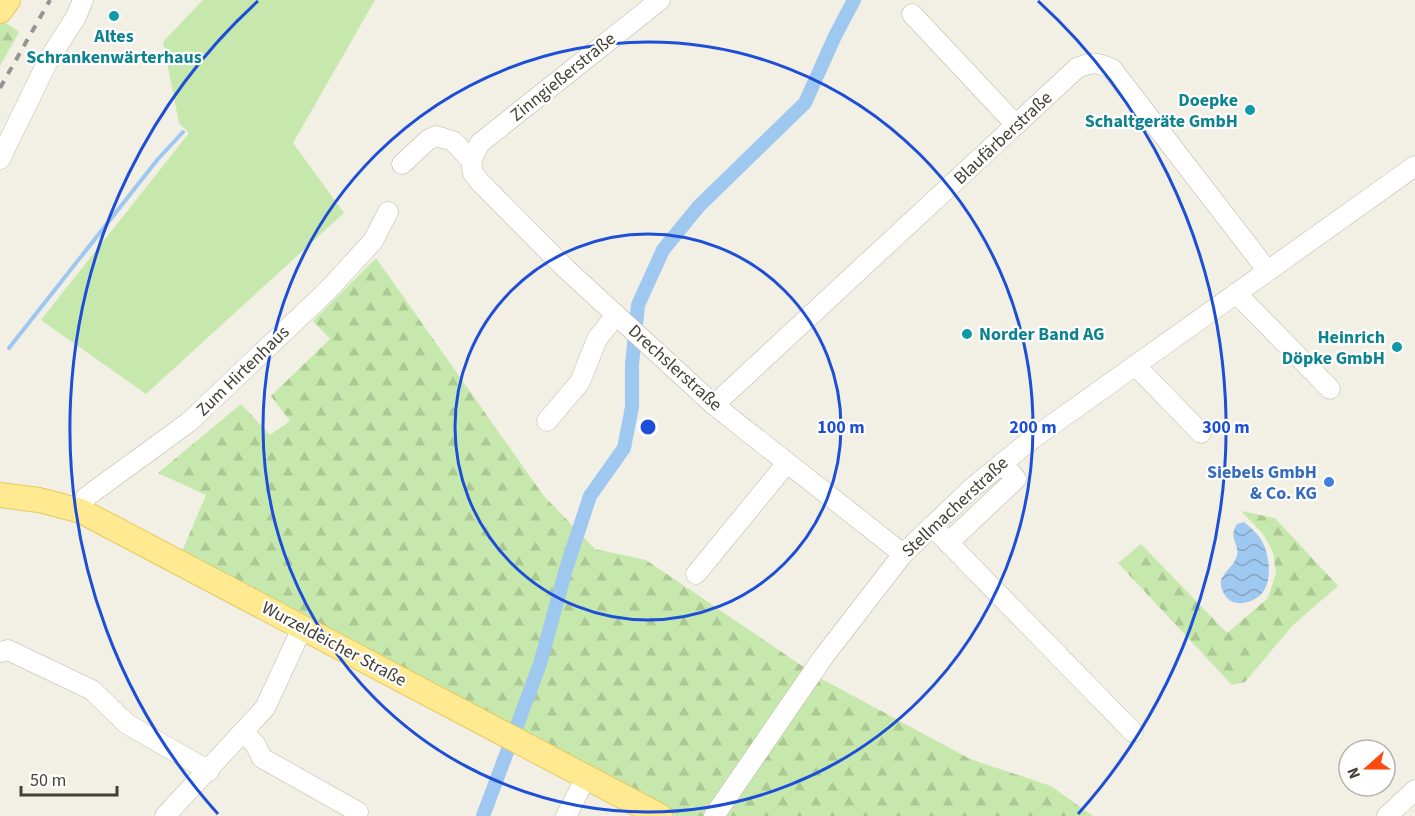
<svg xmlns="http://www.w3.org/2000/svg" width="1415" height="816" viewBox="0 0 1415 816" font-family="'Source Sans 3',sans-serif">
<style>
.green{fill:#c7e8ac}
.forest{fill:url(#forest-firs)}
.water{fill:url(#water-waves)}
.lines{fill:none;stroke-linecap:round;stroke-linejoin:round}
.stream{stroke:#9fc8f1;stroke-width:4}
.canal{stroke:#9fc8f1;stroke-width:14}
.minor-casing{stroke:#beb8a7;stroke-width:21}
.major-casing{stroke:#e5c960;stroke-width:26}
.minor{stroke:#fff;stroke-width:20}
.major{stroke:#ffea91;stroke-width:24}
.rail{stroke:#949494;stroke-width:4;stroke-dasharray:8 8;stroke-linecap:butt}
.ring{fill:none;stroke:#1d4ed8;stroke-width:3}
.culture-dot{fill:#0f9aa8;stroke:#fff;stroke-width:2}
.shop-dot{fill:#3f7fe0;stroke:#fff;stroke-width:2}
.labels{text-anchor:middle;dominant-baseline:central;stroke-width:4.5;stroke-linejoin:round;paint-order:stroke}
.culture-label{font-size:18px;font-weight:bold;fill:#0d838f;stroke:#fff;text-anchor:end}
.street-label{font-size:18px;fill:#454034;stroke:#fff}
.shop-label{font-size:18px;font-weight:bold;fill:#366cbe;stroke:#fff;text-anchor:end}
.centre{fill:#1d4ed8;stroke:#fff;stroke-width:3}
.ring-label{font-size:18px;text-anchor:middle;font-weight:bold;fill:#1d4ed8;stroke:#fff;stroke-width:4.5;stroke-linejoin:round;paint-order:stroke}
</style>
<defs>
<pattern id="forest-firs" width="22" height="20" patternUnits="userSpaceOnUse" patternTransform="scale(1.5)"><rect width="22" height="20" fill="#c7e8ac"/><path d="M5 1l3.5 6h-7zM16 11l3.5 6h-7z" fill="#acc895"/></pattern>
<pattern id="water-waves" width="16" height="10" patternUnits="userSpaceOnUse" patternTransform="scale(1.5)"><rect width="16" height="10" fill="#9fc8f1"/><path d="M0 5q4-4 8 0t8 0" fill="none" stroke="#83a4c4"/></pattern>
</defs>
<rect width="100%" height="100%" fill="#f2efe4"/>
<polygon class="green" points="203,0 375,0 293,143 344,213 146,394 41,320 189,133 179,123 163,42"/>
<g class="forest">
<polygon points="0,19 19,32 0,66"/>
<polygon points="376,258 543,495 595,549 646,560 820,678 970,759 1051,786 1093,816 676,816 181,554 206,495 158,473 241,404 270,435 290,421 271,396 330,339 313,321"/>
<polygon points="1241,511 1275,518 1338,586 1293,625 1245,682 1232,685 1118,563 1141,544 1227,633 1268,598 1276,573 1273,552 1263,534"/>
</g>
<path class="water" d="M1244,522C1250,527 1256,532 1260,538C1269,551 1273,578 1263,592C1256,602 1236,608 1227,598C1223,593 1220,587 1221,581C1223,572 1233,567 1236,558C1242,546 1227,539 1237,524Z"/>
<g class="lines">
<polyline class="stream" points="9,348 158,159 183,132"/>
<polyline class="canal" points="483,816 540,664 566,569 590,496 624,448 632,407 632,364 638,305 663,250 699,206 805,103 835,36 854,0"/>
<defs>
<g id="minor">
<polyline points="912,14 1016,125"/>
<polyline points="0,159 49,59 76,17 83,0"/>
<polyline points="471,160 473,173 480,182 565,268 714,405 903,554"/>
<polyline points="471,160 480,143 660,0"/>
<polyline points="402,164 428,140 436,136 453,141 471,160"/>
<polyline points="1236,293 1330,389"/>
<polyline points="1135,365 1201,433"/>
<path d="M714,405L1077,68C1091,62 1098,62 1112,69L1267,270"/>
<polyline points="547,421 580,382 597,339 616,315"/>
<polyline points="81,511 86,497 189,422 328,290 373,241 388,212"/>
<polyline points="932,526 1133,732"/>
<polyline points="948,543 1016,479 1002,463"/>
<polyline points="696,574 787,463"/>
<polyline points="0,652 8,650 92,690 127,724 209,771"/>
<polyline points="243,732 255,744 262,758 358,812"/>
<polyline points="165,816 265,708 302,628"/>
<polyline points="566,816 586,777"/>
<polyline points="714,816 824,656 903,554 972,488 1032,439 1415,166"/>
<polyline points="1387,816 1415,790"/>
</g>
<g id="major">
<polyline points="0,11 8,0"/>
<polyline points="0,495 39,500 81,511 660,816"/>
</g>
</defs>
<use href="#minor" class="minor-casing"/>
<use href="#major" class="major-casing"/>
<use href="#minor" class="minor"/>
<use href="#major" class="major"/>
<polyline class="rail" points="0,88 50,0"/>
</g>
<g class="ring">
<circle cx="648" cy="427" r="193"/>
<circle cx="648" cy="427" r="385"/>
<path d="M218 814A578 578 0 0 1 258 1M1038 1A578 578 0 0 1 1078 814"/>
</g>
<g class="culture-dot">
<circle cx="114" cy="16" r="6"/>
<circle cx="1250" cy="110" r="6"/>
<circle cx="967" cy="334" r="6"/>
<circle cx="1397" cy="347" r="6"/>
</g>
<circle class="shop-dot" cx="1329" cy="482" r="6"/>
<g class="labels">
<g class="culture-label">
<text x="114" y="36" text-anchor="middle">Altes<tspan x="114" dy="21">Schrankenwärterhaus</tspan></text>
<text x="1238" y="100">Doepke<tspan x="1238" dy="21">Schaltgeräte GmbH</tspan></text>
<text x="979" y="334" text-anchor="start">Norder Band AG</text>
<text x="1385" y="337">Heinrich<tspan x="1385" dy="21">Döpke GmbH</tspan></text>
</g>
<g class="street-label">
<text transform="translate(563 77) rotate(-39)">Zinngießerstraße</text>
<text transform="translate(1003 138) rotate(-43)">Blaufärberstraße</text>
<text transform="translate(675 368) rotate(42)">Drechslerstraße</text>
<text transform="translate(243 371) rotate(-44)">Zum Hirtenhaus</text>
<text transform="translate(955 507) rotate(-43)">Stellmacherstraße</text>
<text transform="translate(334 644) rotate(28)">Wurzeldeicher Straße</text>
</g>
<g class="shop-label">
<text x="1317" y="472">Siebels GmbH<tspan x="1317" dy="21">&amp; Co. KG</tspan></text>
</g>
</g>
<circle cx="648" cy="427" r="9" class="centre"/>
<g class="ring-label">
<text x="841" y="433">100 m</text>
<text x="1033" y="433">200 m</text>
<text x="1226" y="433">300 m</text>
</g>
<g transform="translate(1367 768) rotate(249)"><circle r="28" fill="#ffffff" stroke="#b5b3ae" stroke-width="1.5"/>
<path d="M0-4.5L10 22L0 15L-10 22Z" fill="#fd4a11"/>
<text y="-9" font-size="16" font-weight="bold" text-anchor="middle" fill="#454034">N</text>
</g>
<path d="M21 786v9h96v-9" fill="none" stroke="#454034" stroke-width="3"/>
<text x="30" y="786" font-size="18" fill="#454034" stroke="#ffffff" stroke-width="4.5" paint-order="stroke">50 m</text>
</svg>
